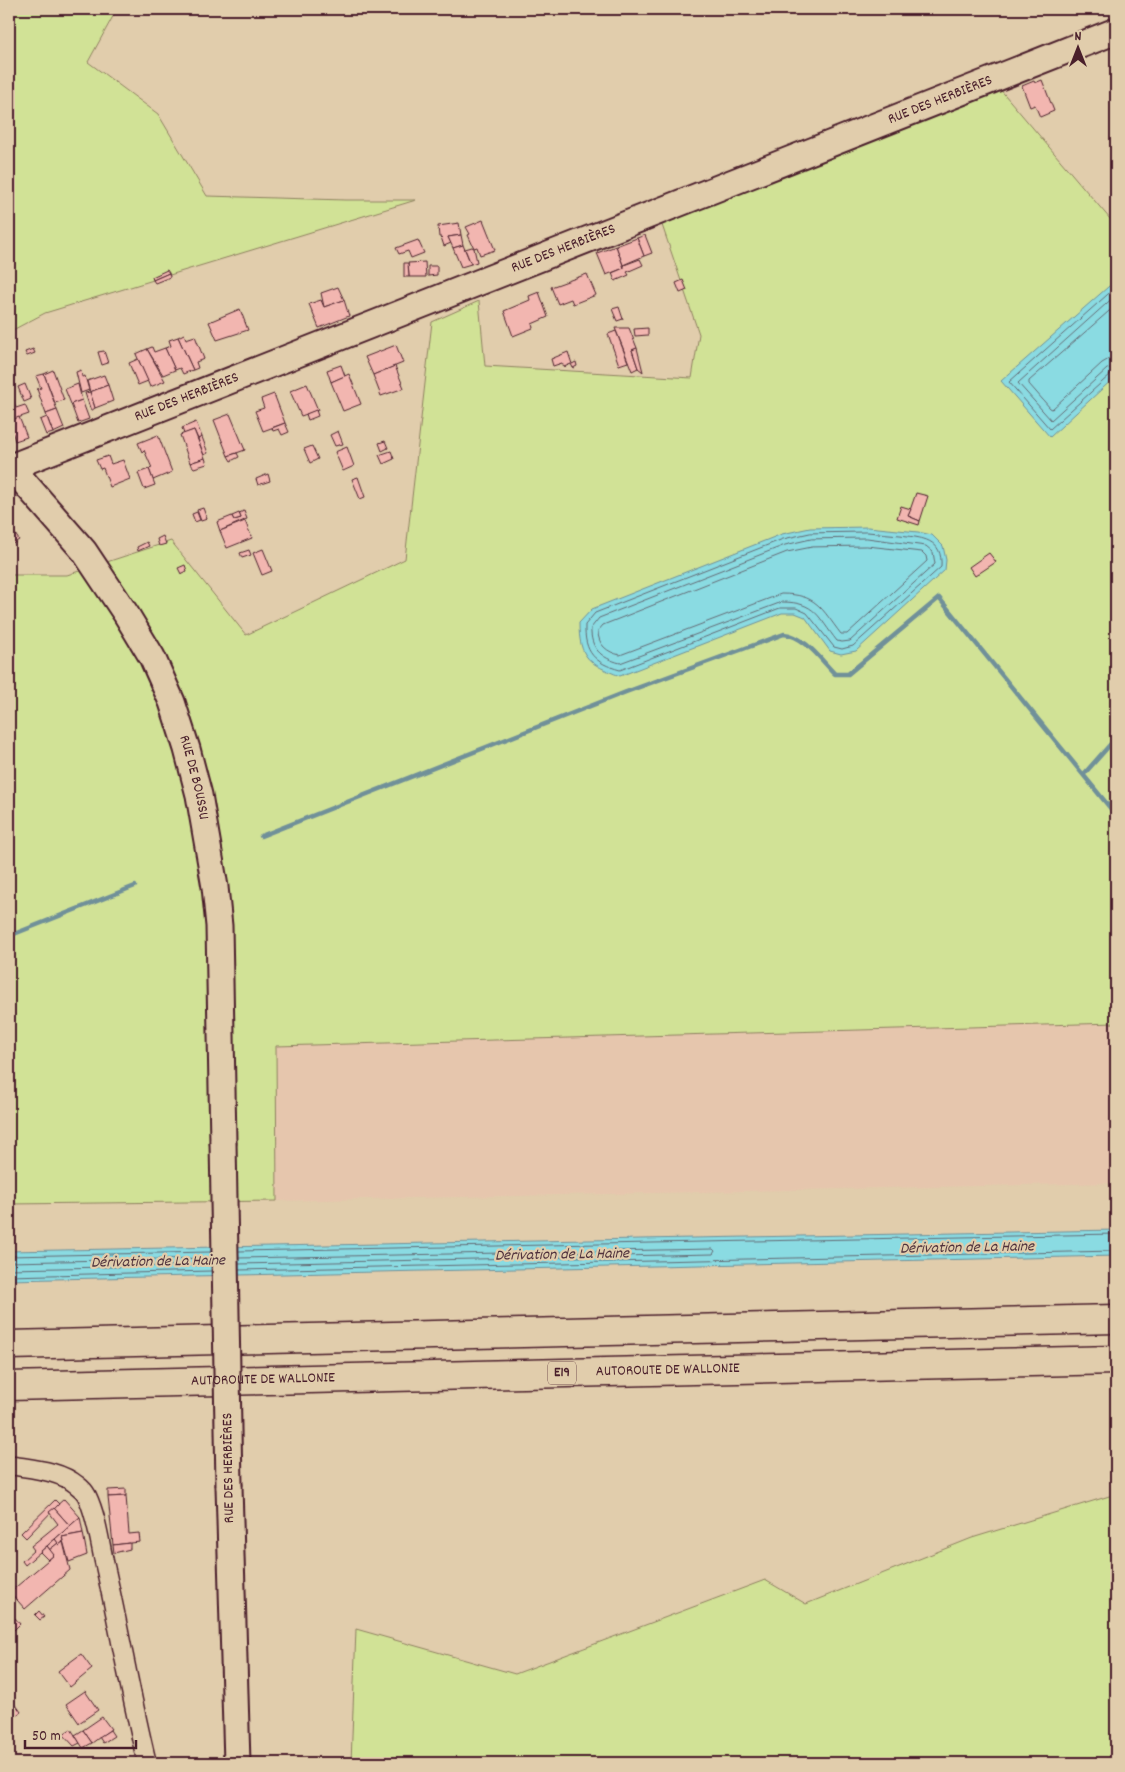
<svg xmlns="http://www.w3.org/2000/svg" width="1125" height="1772" viewBox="0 0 1125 1772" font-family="Dekko,sans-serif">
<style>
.built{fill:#e6c6ad}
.green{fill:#d1e296;stroke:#8e8060}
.water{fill:#8adbe2;stroke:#709099}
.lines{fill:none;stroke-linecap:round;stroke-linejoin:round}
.shore{stroke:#646a74;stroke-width:1}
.stream{stroke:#709099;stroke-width:4.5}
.building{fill:#f2b6b0;stroke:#4a1f2b}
.street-casing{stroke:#4a1f2b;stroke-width:21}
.secondary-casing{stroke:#4a1f2b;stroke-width:29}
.highway-casing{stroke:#4a1f2b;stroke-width:31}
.street{stroke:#e1cdac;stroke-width:18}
.secondary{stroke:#e1cdac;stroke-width:25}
.highway{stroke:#e1cdac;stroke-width:28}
.secondary-bridge-casing{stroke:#4a1f2b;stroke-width:29;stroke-linecap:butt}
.secondary-bridge{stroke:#e1cdac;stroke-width:25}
.labels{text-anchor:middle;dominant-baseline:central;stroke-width:4.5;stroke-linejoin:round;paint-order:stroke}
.shield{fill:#e1cdac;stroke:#775352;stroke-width:1}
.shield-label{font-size:14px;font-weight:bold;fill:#4a1f2b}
.street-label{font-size:15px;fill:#4a1f2b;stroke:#e1cdac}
.water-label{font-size:16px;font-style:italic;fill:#50323d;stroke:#e1cdac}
</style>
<rect width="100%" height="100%" fill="#e1cdac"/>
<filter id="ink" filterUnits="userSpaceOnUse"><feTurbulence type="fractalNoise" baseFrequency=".02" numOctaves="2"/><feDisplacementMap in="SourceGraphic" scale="10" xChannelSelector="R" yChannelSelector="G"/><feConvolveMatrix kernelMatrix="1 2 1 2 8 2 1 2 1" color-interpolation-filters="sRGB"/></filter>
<g filter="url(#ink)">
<polygon class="built" points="1116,1023 1116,1183 277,1201 275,1046"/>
<g class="green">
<polygon points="9,9 117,9 88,62 158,114 207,196 345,200 416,200 45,313 9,332"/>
<polygon points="999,88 1116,226 1116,1023 276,1046 277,1201 9,1204 9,575 67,575 171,541 246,635 405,559 432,322 479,301 485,366 692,378 699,334 660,219"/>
<polygon points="1116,1494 1116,1763 351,1763 356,1629 515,1674 765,1580 806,1604 972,1538"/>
</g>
<g class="water">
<polygon points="1116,280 1116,376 1050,437 1001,381"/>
<path d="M868,527L918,532L932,535L943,546L946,560L945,570L856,651L841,654L830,651L805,617L795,613H782L620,676C589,664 579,658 579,623L592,609L782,534L810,528Z"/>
<polygon points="1116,1230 1116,1256 9,1280 9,1251"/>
</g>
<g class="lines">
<g class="shore">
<polyline points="1116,287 1009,382 1050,429 1111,374 1116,372"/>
<polyline points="1116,295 1018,383 1051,420 1107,369 1116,366"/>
<polyline points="1116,305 1029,381 1029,384 1050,408 1052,409 1102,363 1109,359 1116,358"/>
<path d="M867,532C878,533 889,534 900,535C922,538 943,538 941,567L853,646L842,649L834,647L807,613L796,608H780L620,670C595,663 584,653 585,625L595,613L783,539L810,533Z"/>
<path d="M867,538L926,546L933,552L935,564L850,641L842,642L837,641C818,617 816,602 782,602L620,663C601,658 590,648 591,628L599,618L785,545L811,539Z"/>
<path d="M867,546L922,552L926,556L927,561L847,634H841C821,608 817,594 781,594L620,655C607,652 598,645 598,631L603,625L787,552L812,547Z"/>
<polyline points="239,1251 1116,1234"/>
<polyline points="9,1256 211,1252"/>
<polyline points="239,1258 713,1249 715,1251 713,1254 239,1264"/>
<polyline points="9,1262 211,1258"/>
<polyline points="9,1269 211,1265"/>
<polyline points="239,1270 1116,1251"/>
<polyline points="9,1276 211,1271"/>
</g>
<g class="stream">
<polyline points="1084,774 1116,738"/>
<path d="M261,836L626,692L784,634C805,636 821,660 835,674H848L939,598L1116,815"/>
<polyline points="9,936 135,886"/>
</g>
</g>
<g class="building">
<polygon points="1042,80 1054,111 1040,117 1035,105 1030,107 1022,86 1034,81 1035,83"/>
<polygon points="483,220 495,250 480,255 477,247 474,248 468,235 470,234 466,227"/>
<polygon points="459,223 461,235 448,237 451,243 444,246 441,237 439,237 438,226"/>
<polygon points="461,235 463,245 453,248 448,237"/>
<polygon points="645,235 652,253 644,256 637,238"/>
<polygon points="637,238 644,256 623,265 616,246"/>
<polygon points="418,240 424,253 411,258 408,251 399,254 396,248"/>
<polygon points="463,245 471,264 461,267 453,248"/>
<polygon points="616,246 624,268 606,275 597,253"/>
<polygon points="472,247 474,248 477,262 471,264 465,249"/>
<polygon points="640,259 643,265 627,272 629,275 615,281 612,273 624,268 624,265"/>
<polygon points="425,262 426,277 409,277 408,263"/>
<polygon points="404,263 408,263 409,277 404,277"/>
<polygon points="428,266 437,266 437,275 428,276"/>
<polygon points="167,270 169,273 153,280 152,277"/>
<polygon points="169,273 170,277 155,283 153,280"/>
<polygon points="587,274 596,295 573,304 571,299 558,304 551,287"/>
<polygon points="683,280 687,290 680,293 676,283"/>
<polygon points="338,287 344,300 324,307 321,293"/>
<polygon points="539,292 548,317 532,324 533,328 513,336 504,311 530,300 529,296"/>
<polygon points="321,300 324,307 344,300 349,316 319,328 309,304"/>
<polygon points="619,307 623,319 617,321 612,309"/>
<polygon points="240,309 248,330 217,340 209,322"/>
<polygon points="615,328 629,328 637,348 632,350 638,368 632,371"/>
<polygon points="648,328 648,335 635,336 634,329"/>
<polygon points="616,331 628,362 619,365 608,334"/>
<polygon points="184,334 186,339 195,336 204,359 196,362 198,368 193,370 178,337"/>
<polygon points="178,337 193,370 183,374 180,368 175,370 165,348 171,346 169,340"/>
<polygon points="396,345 403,363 373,375 365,357"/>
<polygon points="152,347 154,352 165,348 175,370 163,375 147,349"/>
<polygon points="637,348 643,372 638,368 632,350"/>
<polygon points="33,349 35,353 27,356 25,352"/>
<polygon points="147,349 165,381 150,387 136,354"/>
<polygon points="104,351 108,363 102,365 98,352"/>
<polygon points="568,352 572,364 576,362 577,366 573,368 571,364 564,367 562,363 553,366 551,359"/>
<polygon points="138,359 148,381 138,385 129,363"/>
<polygon points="341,365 345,376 331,382 327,370"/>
<polygon points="395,366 404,388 381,396 373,375"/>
<polygon points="53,370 64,400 55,403 44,374"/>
<polygon points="81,370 82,377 85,376 89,390 81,393 76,372"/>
<polygon points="44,374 57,410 46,414 37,389 41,388 36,376"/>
<polygon points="349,374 361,404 343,411 331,382"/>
<polygon points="104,375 108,385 90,392 87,381"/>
<polygon points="25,384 31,399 24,402 18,387"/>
<polygon points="78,384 82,400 71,404 65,389"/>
<polygon points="307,384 318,410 301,416 290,391"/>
<polygon points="108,385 113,401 95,408 90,392"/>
<polygon points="90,392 95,408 91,411 85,393"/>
<polygon points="274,394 285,423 263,431 255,411 264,408 261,399"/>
<polygon points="13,399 16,408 25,405 29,414 9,421 9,401"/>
<polygon points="82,400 89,419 78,423 71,404"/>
<polygon points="57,410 64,428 53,433 46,414"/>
<polygon points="316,410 318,416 308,420 306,414"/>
<polygon points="230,414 245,450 228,456 214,420"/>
<polygon points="19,417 27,437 15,441 9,421"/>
<polygon points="47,417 53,433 46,435 40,420"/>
<polygon points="196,422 202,437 198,439 194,430 184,434 182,428"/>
<polygon points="285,423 289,432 282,435 279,429 273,431 272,428"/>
<polygon points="194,430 205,458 190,463 180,435"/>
<polygon points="338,431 343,444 335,446 330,435"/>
<polygon points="158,435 172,472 153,480 149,469 152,468 144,450 142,452 138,443"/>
<polygon points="202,437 208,453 204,455 198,439"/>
<polygon points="385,441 388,448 382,451 379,443"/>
<polygon points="312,446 318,459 310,463 304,449"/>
<polygon points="347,447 354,466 343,471 335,452"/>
<polygon points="391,451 394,459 383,464 379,455"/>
<polygon points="237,453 239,457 231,461 228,456"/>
<polygon points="108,456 111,464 123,460 130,479 110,487 103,468 100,469 96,460"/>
<polygon points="205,458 207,464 194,468 190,463"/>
<polygon points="149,469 155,485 144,489 138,473"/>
<polygon points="268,474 270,481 258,485 256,479"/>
<polygon points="358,477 365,497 360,499 352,479"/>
<polygon points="916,493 928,496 920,521 908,516"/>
<polygon points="901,506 911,509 908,516 920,521 919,525 897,518"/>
<polygon points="203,508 207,519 201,521 197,510"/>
<polygon points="244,511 247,519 220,531 217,522 232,516 234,520 241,518 239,513"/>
<polygon points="197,512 200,520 195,522 192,514"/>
<polygon points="239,513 241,518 234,520 232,516"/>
<polygon points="245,521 252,538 227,548 220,531"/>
<polygon points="9,525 19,540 9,546"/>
<polygon points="163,536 166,544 159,546 157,539"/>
<polygon points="147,542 149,546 138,551 137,547"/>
<polygon points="263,549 272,571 262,575 253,553"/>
<polygon points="249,550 251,555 242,558 240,553"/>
<polygon points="989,553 996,562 975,576 969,567"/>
<polygon points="185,565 187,571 181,574 178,568"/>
<polygon points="126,1489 126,1496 108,1497 108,1490"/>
<polygon points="126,1496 129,1534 139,1533 140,1542 113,1545 108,1497"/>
<polygon points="64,1499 80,1517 70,1526 54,1508"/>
<polygon points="55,1500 59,1504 26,1538 21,1533"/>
<polygon points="54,1508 70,1526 25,1565 22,1561 34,1550 31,1546 58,1524 49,1512"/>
<polygon points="80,1517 83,1533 62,1537 63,1542 59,1545 55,1539"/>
<polygon points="83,1533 87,1555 69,1562 62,1537"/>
<polygon points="55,1539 58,1543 50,1550 47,1546"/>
<polygon points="63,1542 70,1570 25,1609 10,1592 54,1555 49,1550 58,1543 59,1545"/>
<polygon points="130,1543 130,1549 114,1553 113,1545"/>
<polygon points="47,1546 54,1555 48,1560 40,1552"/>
<polygon points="39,1611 44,1617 40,1620 35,1615"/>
<polygon points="15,1618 20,1624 11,1633 9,1630 9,1624"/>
<polygon points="81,1654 92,1669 70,1687 58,1671"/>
<polygon points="85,1691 98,1710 79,1723 66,1704"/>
<polygon points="16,1705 21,1712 12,1718 9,1710"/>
<polygon points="102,1717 111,1729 92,1743 83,1730"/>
<polygon points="71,1729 80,1743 74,1746 63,1734"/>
<polygon points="83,1730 92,1743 83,1748 75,1735"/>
<polygon points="110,1730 114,1736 103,1743 99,1737"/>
</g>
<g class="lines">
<defs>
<path id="street" d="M9,1465C31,1469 59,1470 77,1485C81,1488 85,1492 87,1496C97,1517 100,1544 105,1566C120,1632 131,1698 147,1763"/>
<g id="secondary">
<path id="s1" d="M9,465L84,551L126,614L152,657L172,702L187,749L199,795L215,887L219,926L223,1142"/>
<path id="s2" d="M11,467L1116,31"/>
<polyline points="229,1486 237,1763"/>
</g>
<g id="highway">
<polyline points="9,1345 1116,1319"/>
<path id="s3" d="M9,1386L1116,1360"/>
</g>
</defs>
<use href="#street" class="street-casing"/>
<use href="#secondary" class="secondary-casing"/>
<use href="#highway" class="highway-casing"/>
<use href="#street" class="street"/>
<use href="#secondary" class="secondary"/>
<use href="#highway" class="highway"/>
<defs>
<polyline id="secondary-bridge" points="223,1142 229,1486"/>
</defs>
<use href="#secondary-bridge" class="secondary-bridge-casing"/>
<use href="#secondary-bridge" class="secondary-bridge"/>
</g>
</g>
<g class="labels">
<rect class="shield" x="548" y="1361.5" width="28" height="23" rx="4"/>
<g class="shield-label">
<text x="562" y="1373">E19</text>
</g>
<g class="street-label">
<text stroke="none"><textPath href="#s2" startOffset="999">RUE DES HERBIÈRES</textPath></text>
<text stroke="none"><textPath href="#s2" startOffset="594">RUE DES HERBIÈRES</textPath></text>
<text stroke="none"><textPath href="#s2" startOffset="189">RUE DES HERBIÈRES</textPath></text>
<text stroke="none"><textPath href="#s1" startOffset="368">RUE DE BOUSSU</textPath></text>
<text stroke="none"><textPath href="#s3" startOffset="659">AUTOROUTE DE WALLONIE</textPath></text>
<text stroke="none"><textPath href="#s3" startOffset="254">AUTOROUTE DE WALLONIE</textPath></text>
<text transform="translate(229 1468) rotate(-91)">RUE DES HERBIÈRES</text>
</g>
<g class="water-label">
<text transform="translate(967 1248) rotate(-1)">Dérivation de La Haine</text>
<text transform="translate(562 1255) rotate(-1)">Dérivation de La Haine</text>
<text transform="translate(158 1262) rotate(-1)">Dérivation de La Haine</text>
</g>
</g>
<rect width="1125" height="1772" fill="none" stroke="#e1cdac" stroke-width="30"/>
<rect x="15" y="15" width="1095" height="1742" fill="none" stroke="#4a1f2b" stroke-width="2" filter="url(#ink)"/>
<g transform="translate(1078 48)" stroke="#e1cdac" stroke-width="4" paint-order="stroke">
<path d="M0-4L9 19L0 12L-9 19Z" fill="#4a1f2b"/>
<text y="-8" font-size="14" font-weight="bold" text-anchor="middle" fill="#4a1f2b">N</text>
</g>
<path d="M25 1740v8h111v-8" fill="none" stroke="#4a1f2b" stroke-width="2.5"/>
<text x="32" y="1740" font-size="15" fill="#4a1f2b" stroke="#e1cdac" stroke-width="4" paint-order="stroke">50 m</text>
</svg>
